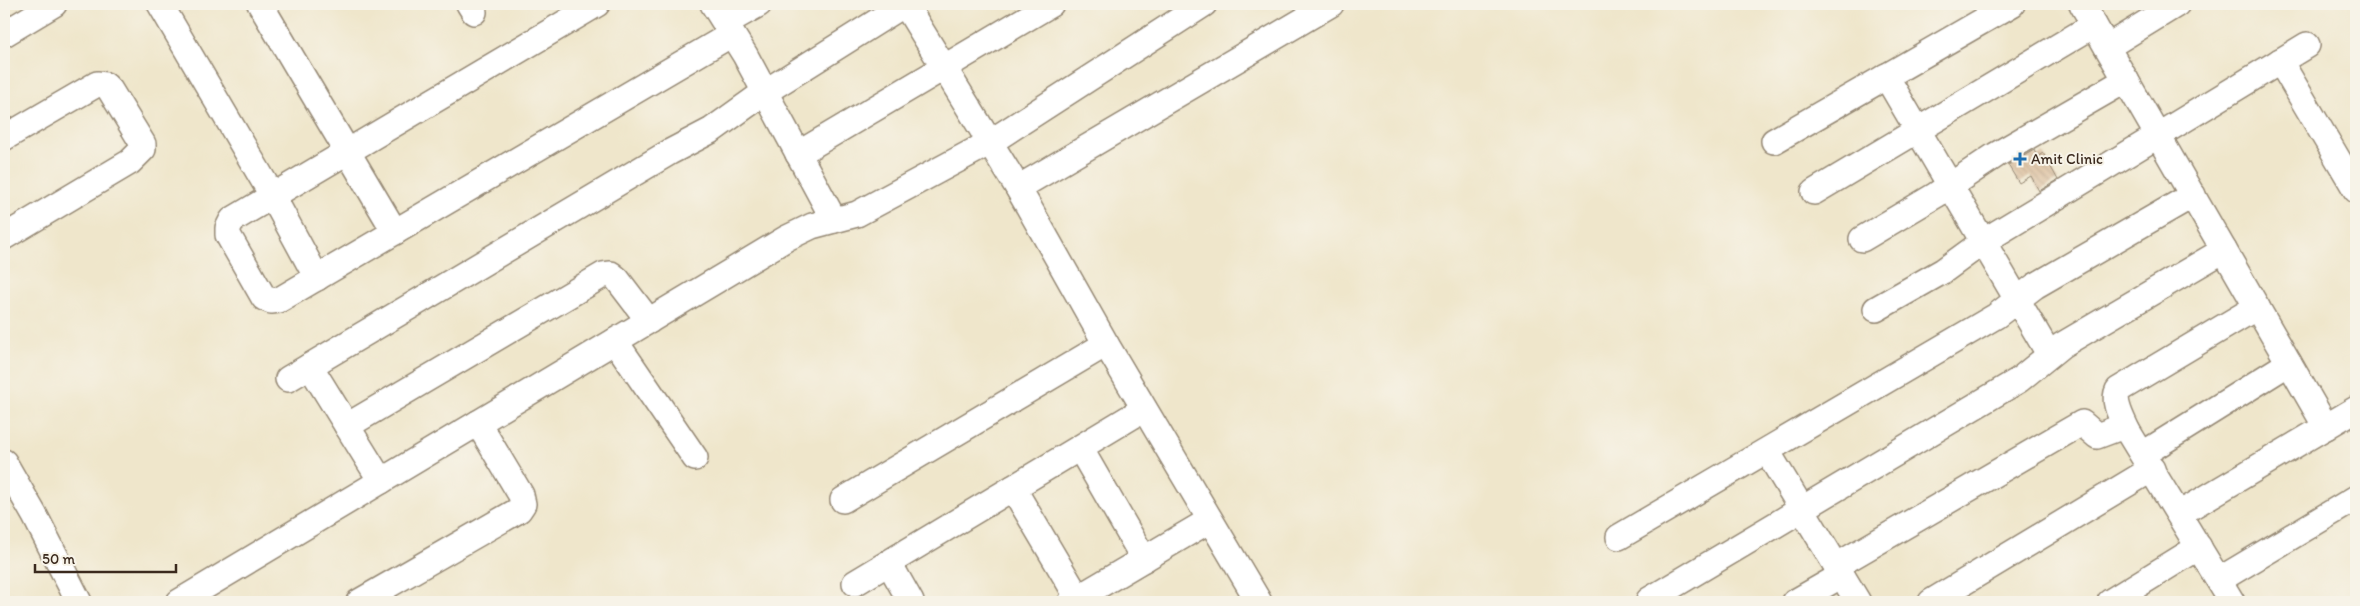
<svg xmlns="http://www.w3.org/2000/svg" width="2360" height="606" viewBox="0 0 2360 606" font-family="Itim,sans-serif">
<style>
.building{fill:url(#building-back-hatch)}
.lines{fill:none;stroke-linecap:round;stroke-linejoin:round}
.minor-casing{stroke:#958874;stroke-width:28}
.minor{stroke:#fff;stroke-width:25}
.poi-dot{fill:#1f6fb2;stroke:#f7f3e8;stroke-width:2}
.labels{text-anchor:middle;dominant-baseline:central;stroke-width:4;stroke-linejoin:round;paint-order:stroke}
.poi-label{font-size:15px;fill:#3b2a1e;stroke:#f7f3e8;text-anchor:start}
</style>
<defs>
<pattern id="building-back-hatch" width="6" height="6" patternUnits="userSpaceOnUse" patternTransform="scale(1.25)"><rect width="6" height="6" fill="#d7b691"/><path d="M-1 5l2 2M0 0l6 6M5-1l2 2" fill="none" stroke="#b09476"/></pattern>
</defs>
<rect width="100%" height="100%" fill="#f7f3e8"/>
<filter id="ink" filterUnits="userSpaceOnUse"><feTurbulence type="fractalNoise" baseFrequency=".02" numOctaves="2"/><feDisplacementMap in="SourceGraphic" scale="10" xChannelSelector="R" yChannelSelector="G"/><feConvolveMatrix kernelMatrix="1 2 1 2 8 2 1 2 1" color-interpolation-filters="sRGB"/></filter>
<filter id="wash" filterUnits="userSpaceOnUse"><feTurbulence type="fractalNoise" baseFrequency=".0096" numOctaves="4" result="noise"/><feDisplacementMap in="SourceGraphic" scale="20" xChannelSelector="R" yChannelSelector="G"/><feGaussianBlur stdDeviation="1.12" result="paint"/><feColorMatrix in="noise" values="0 0 0 0 0 0 0 0 0 0 0 0 0 0 0 0 0 1.4 0 .05"/><feComposite in="paint" operator="in"/></filter>
<g filter="url(#wash)">
<rect width="100%" height="100%" fill="#efe6cb"/>
<g id="blocks">
<polygon class="building" points="2034,150 2037,157 2043,153 2058,180 2039,191 2031,176 2019,183 2008,165"/>
</g>
</g>
<g filter="url(#ink)">
<use href="#blocks" fill-opacity="0" stroke="#958874" stroke-width="1"/>
<g class="lines">
<defs>
<g id="minor">
<polyline points="160,4 272,195 317,278"/>
<polyline points="260,4 395,232"/>
<polyline points="469,4 474,12"/>
<polyline points="597,4 232,220 228,228 228,235 264,298 271,301 279,300 732,34"/>
<polyline points="713,4 745,55 834,220"/>
<polyline points="905,4 1018,188 1106,344 1259,602"/>
<polyline points="2082,4 2326,427"/>
<polyline points="725,23 759,4"/>
<polyline points="4,34 54,4"/>
<polyline points="2107,47 2177,4"/>
<polyline points="2280,61 2356,190"/>
<polyline points="1886,76 2049,354"/>
<polyline points="4,138 97,84 105,85 110,90 143,144 143,149 130,162 4,237"/>
<polyline points="1774,141 2012,4"/>
<polyline points="798,154 1051,4"/>
<polyline points="1018,188 1331,4"/>
<polyline points="1814,192 2094,25"/>
<polyline points="1862,239 1936,195 1996,155 2126,80"/>
<polyline points="1876,309 1943,271 1984,241 2307,45"/>
<polyline points="615,341 695,458"/>
<polyline points="310,366 381,481"/>
<polyline points="288,379 670,152 712,130 765,92 905,4"/>
<polyline points="347,426 603,275 611,274 617,279 649,321"/>
<path d="M2127,430C2122,418 2112,402 2118,390L2257,307"/>
<polyline points="1080,448 1144,559"/>
<polyline points="1767,451 1858,602"/>
<polyline points="2143,454 2289,363"/>
<polyline points="4,462 35,516 79,602"/>
<polyline points="1013,488 1078,598"/>
<polyline points="843,500 1106,344"/>
<polyline points="2179,514 2356,409"/>
<polyline points="1619,537 1996,316 2035,286 2193,195"/>
<polyline points="889,563 911,602"/>
<polyline points="1836,566 2082,423 2097,436 2121,427 2127,430 2232,602"/>
<polyline points="2219,580 2356,498"/>
<polyline points="855,583 1144,409"/>
<polyline points="1649,600 2019,380 2062,345 2224,250"/>
<polyline points="179,602 787,238 812,226 857,214 989,143 1204,4"/>
<polyline points="359,602 519,510 523,504 521,495 478,423"/>
<polyline points="1071,602 1210,520"/>
<polyline points="1795,602 1842,575"/>
<polyline points="1931,602 2152,469"/>
<polyline points="2110,602 2199,547"/>
</g>
</defs>
<use href="#minor" class="minor-casing"/>
<use href="#minor" class="minor"/>
</g>
</g>
<path class="poi-dot" d="M2017.5 151.5h5v5h5v5h-5v5h-5v-5h-5v-5h5z"/>
<g class="labels">
<g class="poi-label">
<text x="2031" y="159">Amit Clinic</text>
</g>
</g>
<rect width="2360" height="606" fill="none" stroke="#f7f3e8" stroke-width="20"/>
<path d="M35 564v8h141v-8" fill="none" stroke="#3b2a1e" stroke-width="2.5"/>
<text x="42" y="564" font-size="15" fill="#3b2a1e" stroke="#f7f3e8" stroke-width="4" paint-order="stroke">50 m</text>
</svg>
